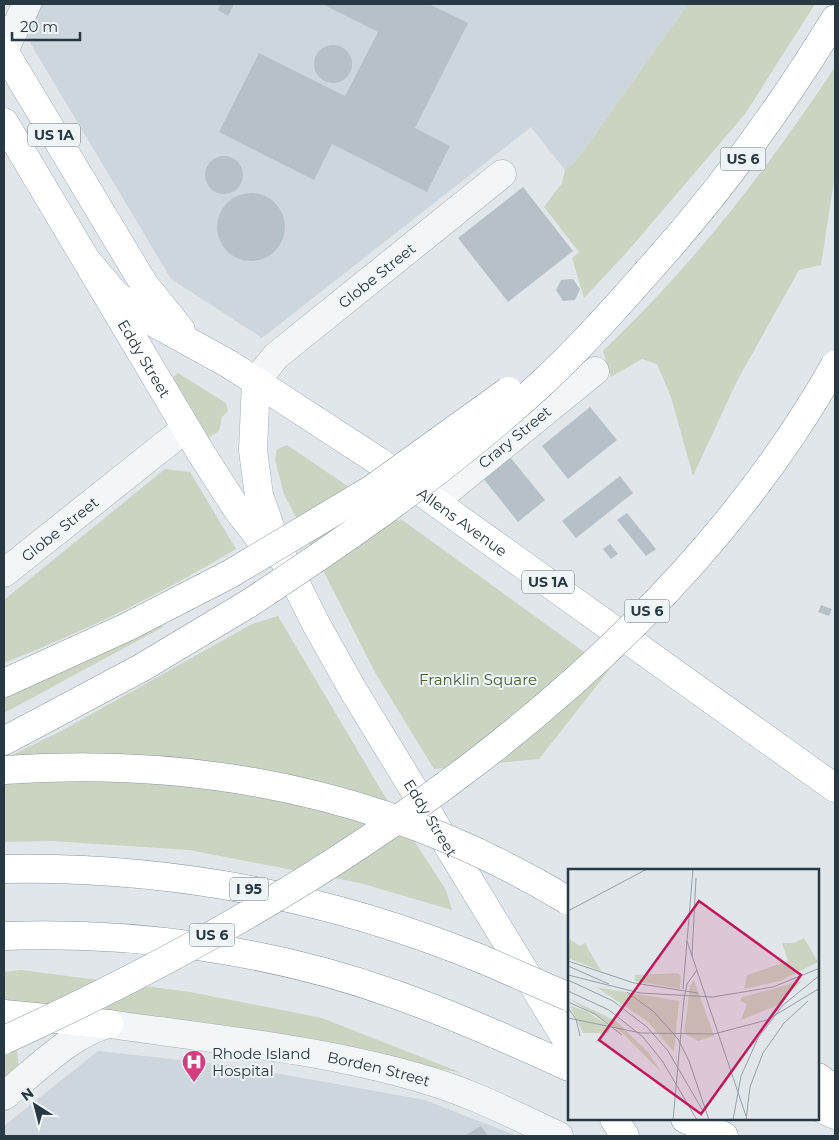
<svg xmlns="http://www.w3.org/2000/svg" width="839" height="1140" viewBox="0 0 839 1140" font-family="Montserrat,sans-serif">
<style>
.built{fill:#cdd6dc}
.green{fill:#cbd4c0}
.building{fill:#b6c1c7}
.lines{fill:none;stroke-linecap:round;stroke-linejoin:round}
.minor-casing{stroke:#a5afb4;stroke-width:29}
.major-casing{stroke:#9eafb6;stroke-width:29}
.highway-casing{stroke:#8699a1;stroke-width:29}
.minor{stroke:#f3f6f8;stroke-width:28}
.major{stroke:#fff;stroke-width:28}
.highway{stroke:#fff;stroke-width:28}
.highway-bridge-casing{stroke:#8699a1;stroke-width:29;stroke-linecap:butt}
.highway-bridge{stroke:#fff;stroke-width:28}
.labels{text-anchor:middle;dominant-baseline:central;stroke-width:4;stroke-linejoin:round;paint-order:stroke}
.shield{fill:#eff5f7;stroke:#637178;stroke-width:1}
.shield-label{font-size:14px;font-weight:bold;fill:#273942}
.street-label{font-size:15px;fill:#273942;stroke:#eff5f7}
.park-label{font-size:15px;fill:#485f34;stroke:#eff5f7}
.poi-label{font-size:15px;fill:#273942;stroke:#eff5f7;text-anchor:start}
.inset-road{fill:none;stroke:#96a1a7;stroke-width:1}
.view{fill:#c2185b;fill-opacity:0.15;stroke:#c2185b;stroke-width:2.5}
.inset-edge{fill:none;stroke:#273942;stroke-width:2.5}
</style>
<rect width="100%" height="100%" fill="#e0e6ea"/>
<g class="built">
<polygon points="7,4 688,4 576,161 565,170 531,127 262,338 171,279"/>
<polygon points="98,1051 236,1066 425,1100 517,1136 4,1136 4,1126"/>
</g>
<g class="green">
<polygon points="688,4 815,4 745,114 627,252 584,298 572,258 579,252 544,207 562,183 565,170 576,161"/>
<path d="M835,67V174L821,265L799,270L737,381L693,476L671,397L657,364L642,359L611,377L603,351C695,263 765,172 835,67Z"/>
<polygon points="178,373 226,403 228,411 222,417 219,431 208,438 171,379"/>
<polygon points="287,445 399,521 401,519 609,670 539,759 434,769 376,674 284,494 275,460 277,449"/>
<path d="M165,469L190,472L236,549C163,593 83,632 4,663V600Z"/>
<polygon points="278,616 381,790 446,890 452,910 360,883 189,850 52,841 4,842 4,759 63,730 252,624"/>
<polygon points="160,622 163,627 4,713 4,698"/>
<polygon points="21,970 190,992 322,1018 462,1073 308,1043 4,1006 4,972"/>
<polygon points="4,1027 14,1027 19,1068 4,1080"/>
</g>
<g class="building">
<polygon points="221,4 234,4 228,16 218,10"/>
<polygon points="322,4 429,4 468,23 415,128 450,146 427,192 332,144 314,180 219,132 259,53 345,96 378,32"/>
<circle cx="333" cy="64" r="19"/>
<circle cx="224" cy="175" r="19"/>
<polygon points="523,187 573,251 508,302 458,238"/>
<circle cx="251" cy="227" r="34"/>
<polygon points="573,279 580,289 575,300 563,301 556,290 561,280"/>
<polygon points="590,407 617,440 568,479 542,446"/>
<polygon points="510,457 545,500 518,522 483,478"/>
<polygon points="620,476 633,493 576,538 562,521"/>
<polygon points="627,513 656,549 646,556 617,520"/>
<polygon points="610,544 618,554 611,559 603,549"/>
<polygon points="821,605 832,609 829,616 818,612"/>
<polygon points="481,1126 488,1136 464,1136"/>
</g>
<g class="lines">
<defs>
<g id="minor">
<polyline points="4,50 27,4"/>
<path id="s1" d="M256,381L276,356L502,174"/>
<path id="s2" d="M435,501L595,371"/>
<path id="s3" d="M4,573L186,428"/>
<path id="s4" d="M4,1096C34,1072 71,1033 109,1024C213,1039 322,1049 423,1079C470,1092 514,1115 559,1136"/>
</g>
<g id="major">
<polyline points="4,51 144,284 181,330"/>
<path id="s5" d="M4,122L201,453L237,509L271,553"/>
<path id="s6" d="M88,262L114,293L140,315L229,364L378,461L835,788"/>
<path id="s7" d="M256,381L253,450L255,466L259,495L276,544L316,624L353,690L569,1044"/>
<polyline points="614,1119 625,1136"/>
</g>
<g id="highway">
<path d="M648,271C719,193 780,109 835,19"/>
<polyline points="4,683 127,627 230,574"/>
<polyline points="4,741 141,668 248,604"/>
<path d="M4,869C170,866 331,897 484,960"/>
<path d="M4,936C134,931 271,950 394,994C454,1015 512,1041 569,1067"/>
<polyline points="4,1014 109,1024"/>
<polyline points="818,1077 835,1090"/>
<polyline points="818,1107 835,1115"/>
<polyline points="685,1119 724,1136"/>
</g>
</defs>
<use href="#minor" class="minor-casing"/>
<use href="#major" class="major-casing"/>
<use href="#highway" class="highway-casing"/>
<use href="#minor" class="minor"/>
<use href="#major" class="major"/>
<use href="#highway" class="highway"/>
<defs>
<g id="highway-bridge">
<polyline points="230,574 372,489 508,391"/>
<path d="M248,604C350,537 451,467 541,384C579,349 614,310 648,271"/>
<path d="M4,770C205,756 395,796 567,900"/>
<polyline points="484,960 569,997"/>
<path d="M4,1040C322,895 659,676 835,365"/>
</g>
</defs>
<use href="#highway-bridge" class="highway-bridge-casing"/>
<use href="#highway-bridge" class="highway-bridge"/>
</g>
<defs>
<symbol id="hospital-pin" viewBox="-11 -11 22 30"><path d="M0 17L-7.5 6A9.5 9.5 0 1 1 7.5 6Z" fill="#d63d80" stroke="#eff5f7"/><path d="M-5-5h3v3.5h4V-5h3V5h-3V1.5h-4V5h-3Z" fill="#fff"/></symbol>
</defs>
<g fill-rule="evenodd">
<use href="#hospital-pin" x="180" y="1048" width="28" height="38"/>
</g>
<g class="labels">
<g class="shield">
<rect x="28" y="123.5" width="52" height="23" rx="4"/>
<rect x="720.5" y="147.5" width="45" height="23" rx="4"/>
<rect x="522" y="570.5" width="52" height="23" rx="4"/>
<rect x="624.5" y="599.5" width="45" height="23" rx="4"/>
<rect x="230" y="877.5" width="38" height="23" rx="4"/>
<rect x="189.5" y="923.5" width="45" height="23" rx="4"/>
</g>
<g class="shield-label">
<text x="54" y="135">US 1A</text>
<text x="743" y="159">US 6</text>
<text x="548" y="582">US 1A</text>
<text x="647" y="611">US 6</text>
<text x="249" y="889">I 95</text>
<text x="212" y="935">US 6</text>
</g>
<g class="street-label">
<text stroke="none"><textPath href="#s1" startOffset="161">Globe Street</textPath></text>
<text stroke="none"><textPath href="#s5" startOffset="275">Eddy Street</textPath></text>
<text stroke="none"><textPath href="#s2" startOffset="102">Crary Street</textPath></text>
<text stroke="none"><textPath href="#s6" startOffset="458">Allens Avenue</textPath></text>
<text stroke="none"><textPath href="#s3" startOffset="71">Globe Street</textPath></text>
<text stroke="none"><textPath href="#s7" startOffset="481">Eddy Street</textPath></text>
<text stroke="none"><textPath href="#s4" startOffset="402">Borden Street</textPath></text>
</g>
<g class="park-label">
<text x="478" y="679">Franklin Square</text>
</g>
<g class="poi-label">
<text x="212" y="1053">Rhode Island<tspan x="212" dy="17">Hospital</tspan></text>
</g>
</g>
<g transform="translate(568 869)">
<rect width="251" height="251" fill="#e0e6ea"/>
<path d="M0,69L12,77L17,74L33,102L0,89ZM236,69L250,93L212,112L176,120L179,106L220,92L214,74H226ZM110,104L113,107L112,120L67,112V106ZM126,111L146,167L130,172L116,164L122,117ZM234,112L208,137L173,151L179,135L172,132L174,128ZM28,118L111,132L106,183L79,152ZM0,129L48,152L81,184L93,203L53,163ZM2,137L18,142L43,158L40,164H15Z" fill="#cbd4c0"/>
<path class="inset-road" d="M0,42L79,0M119,72L178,247M124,87L128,9M0,92L66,114L130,124M0,97L41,115M0,106L72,124L145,128L205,118L252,99M0,111L45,132L79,158L100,182L135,242M115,120L125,0M0,122L41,141L75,168L95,193L129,251M59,123L86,143L110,170L121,192L141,251M0,133L27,145L54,166M0,139L8,150L12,167M0,149L73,164L146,165L199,151L252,119M105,251L116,130L119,115L129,101M165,251L173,207L190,169L215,136L252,106M178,251L182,218L195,184L216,154L240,132"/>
<path class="view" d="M131,32L233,106L133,245L31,171Z"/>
<rect width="251" height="251" class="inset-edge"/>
</g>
<rect width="839" height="1140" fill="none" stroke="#273942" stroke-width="10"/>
<g transform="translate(35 1105) rotate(324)" stroke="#eff5f7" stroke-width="4" paint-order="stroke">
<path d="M0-4L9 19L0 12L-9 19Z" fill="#273942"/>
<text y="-8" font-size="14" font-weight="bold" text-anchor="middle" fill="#273942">N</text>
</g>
<path d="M12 32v8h68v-8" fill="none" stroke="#273942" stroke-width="2.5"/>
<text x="20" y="32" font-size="15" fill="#273942" stroke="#eff5f7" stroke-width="4" paint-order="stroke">20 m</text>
</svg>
